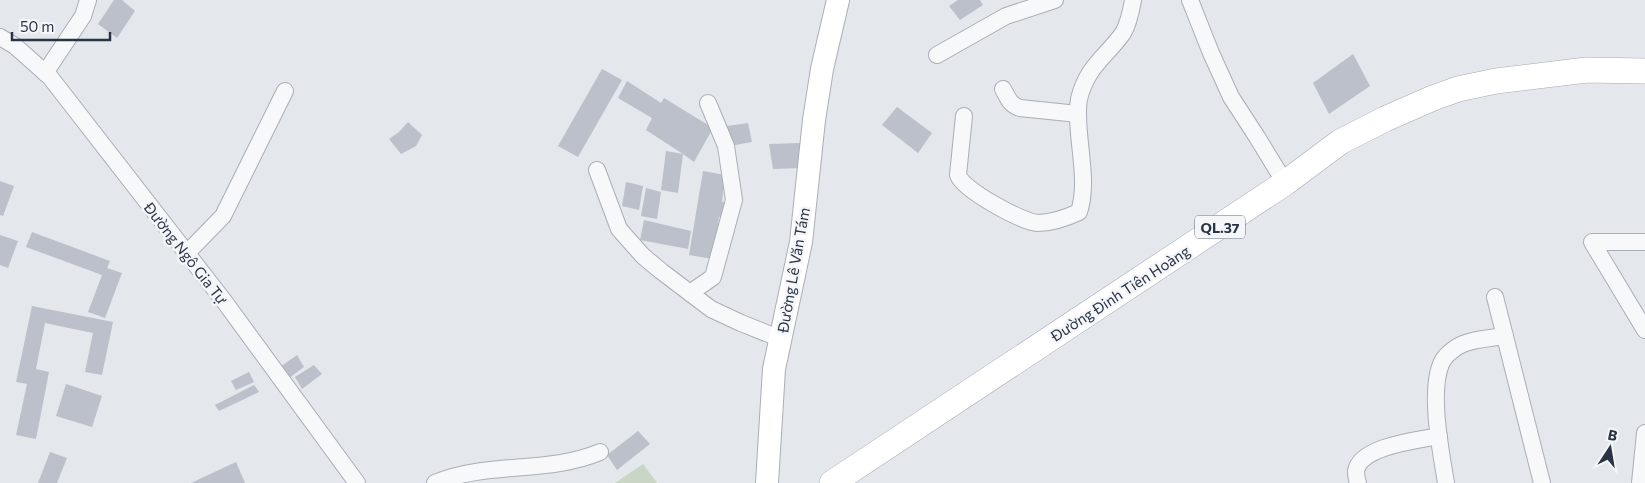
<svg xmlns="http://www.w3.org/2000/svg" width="1645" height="483" viewBox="0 0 1645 483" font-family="Commissioner,sans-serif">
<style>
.green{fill:#c9d6c5}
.building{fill:#bbc0ca}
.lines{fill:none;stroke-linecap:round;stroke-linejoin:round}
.street-casing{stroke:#a9aeb7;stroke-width:18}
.secondary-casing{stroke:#a9aeb7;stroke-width:24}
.primary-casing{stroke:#a3abb8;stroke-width:26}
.street{stroke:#f7f8fa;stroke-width:16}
.secondary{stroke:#fff;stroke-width:22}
.primary{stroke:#fff;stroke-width:25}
.labels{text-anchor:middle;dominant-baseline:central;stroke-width:5;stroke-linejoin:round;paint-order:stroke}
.shield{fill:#f4f6f9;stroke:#676e7b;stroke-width:1}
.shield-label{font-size:14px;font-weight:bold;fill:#2b3445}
.street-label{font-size:15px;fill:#2b3445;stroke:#f4f6f9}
</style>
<rect width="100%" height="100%" fill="#e4e7ec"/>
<polygon class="green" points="643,464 657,483 615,483"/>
<g class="building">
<polygon points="114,0 122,0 135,11 117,38 98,24"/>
<polygon points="958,0 980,0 983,5 960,20 949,6"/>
<polygon points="1353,54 1370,86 1329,114 1313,83"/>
<polygon points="602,69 622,80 578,157 558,146"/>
<polygon points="627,81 661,103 664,98 713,128 694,162 683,154 678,193 661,190 666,151 683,154 646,130 652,118 618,98"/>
<polygon points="897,107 932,133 918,153 882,125"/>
<polygon points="408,122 422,135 416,146 401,154 389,139 399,132"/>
<polygon points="748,123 752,142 730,146 727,126"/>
<polygon points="800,143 803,168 773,169 769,144"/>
<polygon points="703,171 725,175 722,202 728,203 726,218 719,217 713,259 689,255"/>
<polygon points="0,181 14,186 3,216 0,215"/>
<polygon points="626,182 643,186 639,210 622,206"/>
<polygon points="646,188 661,192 657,219 641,216"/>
<polygon points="644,220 691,231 688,249 640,240"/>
<polygon points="32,232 110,261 107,268 122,273 105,318 88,312 102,275 26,247"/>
<polygon points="0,235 18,241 8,268 0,265"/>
<polygon points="32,306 113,322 102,375 85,372 93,333 45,323 36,369 49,372 36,439 16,435 27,384 16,382"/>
<polygon points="297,355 304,367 289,378 280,367"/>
<polygon points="314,365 322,374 302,389 295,377"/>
<polygon points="249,372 254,382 236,390 231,381"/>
<polygon points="66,384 102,396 92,427 56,416"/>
<polygon points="254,385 259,392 219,411 215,405"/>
<polygon points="638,431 650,444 617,470 607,455"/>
<polygon points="50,452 67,458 57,483 38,483"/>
<polygon points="236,462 245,483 191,483"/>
</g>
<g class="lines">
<defs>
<g id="street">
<polyline points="1190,0 1211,53 1231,97 1257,137 1285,183"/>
<polyline points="0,37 15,46 50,77 224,301 357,483"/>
<polyline points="937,55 1006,16 1055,0"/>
<polyline points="45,73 83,16 88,0"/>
<path d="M1003,89C1008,98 1010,105 1020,108L1078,114"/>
<path d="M964,116L958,175C963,190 1022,222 1038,223C1053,223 1066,218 1079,212C1087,187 1081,159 1079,133C1078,122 1077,110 1079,99C1087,66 1106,57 1123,33C1129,23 1131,11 1133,0"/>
<polyline points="597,170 619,229 643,256 661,271 711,309 741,323 781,339"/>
<polyline points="1645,242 1592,242 1645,330"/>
<polyline points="187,253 223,216 285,91"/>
<polyline points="690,293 713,277 734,200 726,146 708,103"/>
<polyline points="1495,297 1542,483"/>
<path d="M435,483C488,461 548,474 600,452"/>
<path d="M1358,483C1357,480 1356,475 1356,471C1360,446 1419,440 1439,436"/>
<path d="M1446,483C1441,452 1429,393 1441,364C1444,356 1455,347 1463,344C1474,339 1493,338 1505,336"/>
<polyline points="1640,483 1645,433"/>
</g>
<polyline id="secondary" points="767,483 774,369 801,242 814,120 822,69 838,0"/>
<polyline id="primary" points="832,483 1285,183 1340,142 1385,119 1433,98 1458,89 1496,81 1587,70 1645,71"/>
</defs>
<use href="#street" class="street-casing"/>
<use href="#secondary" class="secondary-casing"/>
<use href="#primary" class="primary-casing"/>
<use href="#street" class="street"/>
<use href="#secondary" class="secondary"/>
<use href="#primary" class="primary"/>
</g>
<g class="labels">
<rect class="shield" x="1195" y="215.5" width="50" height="23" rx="4"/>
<g class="shield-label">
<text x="1220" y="227">QL.37</text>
</g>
<g class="street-label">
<text transform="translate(186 253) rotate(52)">Đường Ngô Gia Tự</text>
<text transform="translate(793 270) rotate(-80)">Đường Lê Văn Tám</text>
<text transform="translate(1120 293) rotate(-33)">Đường Đinh Tiên Hoàng</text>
</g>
</g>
<g transform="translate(1610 448) rotate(12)" stroke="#f4f6f9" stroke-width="4" paint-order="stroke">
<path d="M0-4L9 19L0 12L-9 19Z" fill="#2b3445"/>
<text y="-8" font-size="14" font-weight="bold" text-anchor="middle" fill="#2b3445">B</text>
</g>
<path d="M12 32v8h98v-8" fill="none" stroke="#2b3445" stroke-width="2.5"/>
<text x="20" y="32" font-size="15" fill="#2b3445" stroke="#f4f6f9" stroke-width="4" paint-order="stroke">50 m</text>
</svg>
